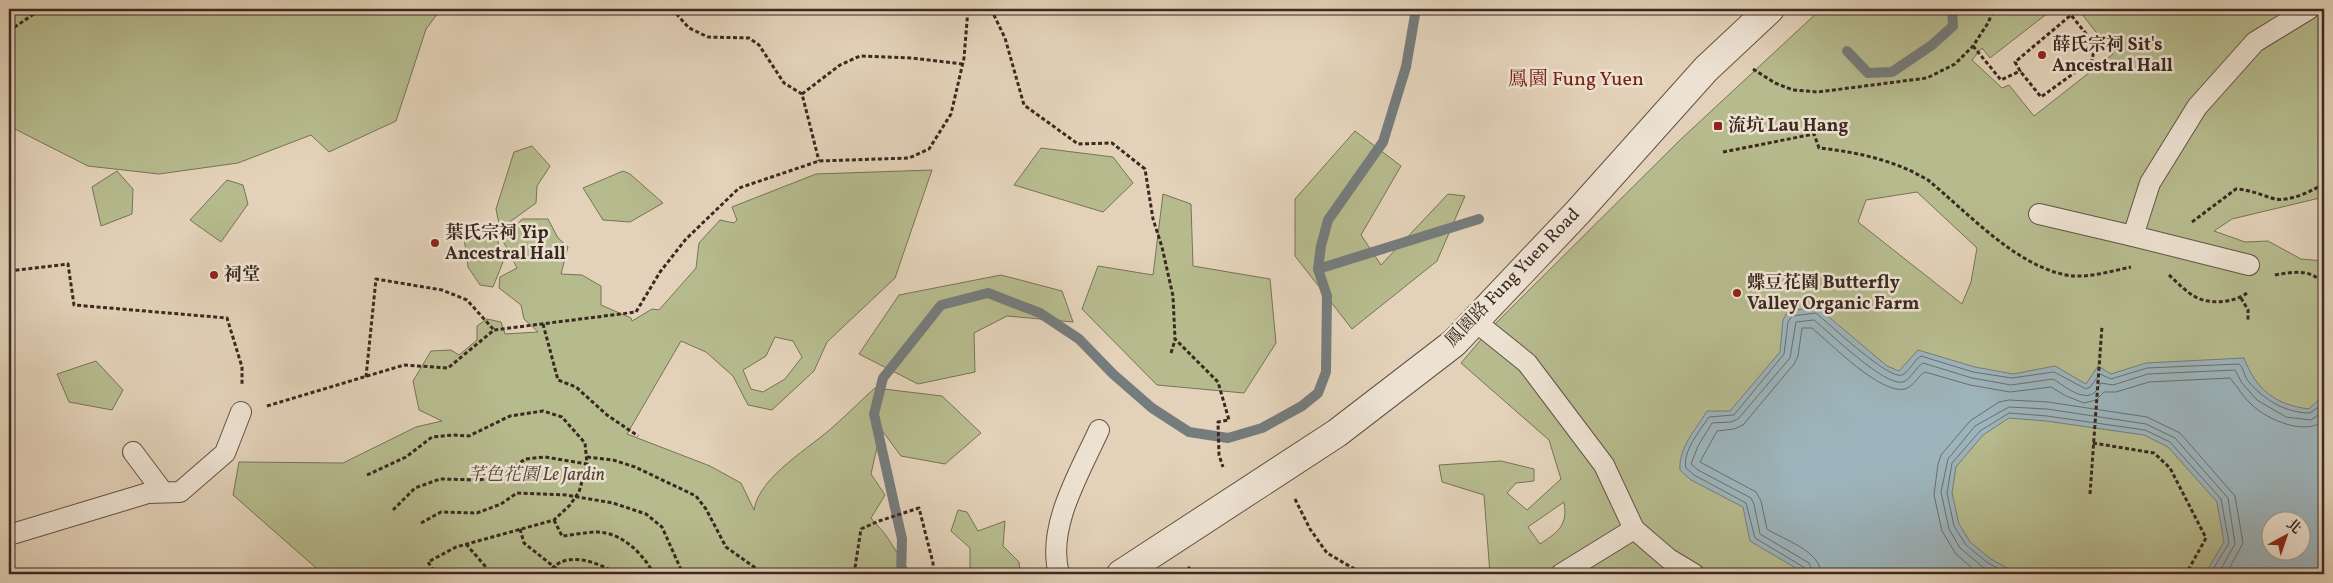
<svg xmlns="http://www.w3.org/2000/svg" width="2333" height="583" viewBox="0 0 2333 583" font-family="Vollkorn,'Noto Serif TC',serif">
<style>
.green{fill:#b6bb8e;stroke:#787258;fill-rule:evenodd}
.water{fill:#9cb4bb;stroke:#757c7d;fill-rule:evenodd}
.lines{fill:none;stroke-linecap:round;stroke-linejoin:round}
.shore{stroke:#6c6e6e;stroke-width:1}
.stream{stroke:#757c7d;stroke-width:10}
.service-casing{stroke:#655347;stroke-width:22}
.tertiary-casing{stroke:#655347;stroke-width:30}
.path{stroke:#3b2921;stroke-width:3;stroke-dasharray:4 2.5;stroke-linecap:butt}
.service{stroke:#ede2d2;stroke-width:20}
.tertiary{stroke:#ede2d2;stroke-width:28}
.poi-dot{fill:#8f2418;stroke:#ede2d2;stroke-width:2}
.labels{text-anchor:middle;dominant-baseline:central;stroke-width:5;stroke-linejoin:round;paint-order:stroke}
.poi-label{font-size:18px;font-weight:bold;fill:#3b2921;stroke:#ede2d2;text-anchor:start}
.street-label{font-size:18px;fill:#3b2921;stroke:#ede2d2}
.park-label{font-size:18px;font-style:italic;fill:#544637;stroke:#ede2d2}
.quarter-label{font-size:20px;fill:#7a1f14;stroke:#ede2d2}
</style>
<rect width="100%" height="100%" fill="#e3d2b9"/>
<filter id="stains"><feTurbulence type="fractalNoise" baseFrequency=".004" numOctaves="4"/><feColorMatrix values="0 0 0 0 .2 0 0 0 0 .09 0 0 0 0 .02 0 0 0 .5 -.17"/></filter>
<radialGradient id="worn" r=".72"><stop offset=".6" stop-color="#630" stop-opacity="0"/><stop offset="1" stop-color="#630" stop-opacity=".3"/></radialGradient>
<g class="green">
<polygon points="9,9 441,9 426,29 396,121 329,152 311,135 238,163 159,174 88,166 9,126"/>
<path d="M1821,9H2053L1990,58L1982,48L1972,60L2002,88L2009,85L2034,116L2113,54L2078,9H2324V197L2232,219L2214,231L2245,242L2268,241L2301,259L2324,261V574H1490L1484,495L1442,482L1439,465L1501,461L1534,469V481L1516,483L1507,493L1527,510L1561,479L1549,440L1461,363L1490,329L1679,141ZM1917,192L1977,248L1971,282L1962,304L1858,222L1866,200ZM1564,502C1568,526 1558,532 1540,544L1528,527ZM2270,520H2300V550H2270Z"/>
<polygon points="1355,131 1401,166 1361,235 1381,265 1448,194 1465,196 1437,261 1352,329 1295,256 1295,199"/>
<polygon points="532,146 550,166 537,186 536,203 500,229 496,209 514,152"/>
<polygon points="1041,148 1113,157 1133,183 1103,212 1014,185"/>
<path d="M932,170L895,278L827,342L814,371L772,410L748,405L733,376L706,352L681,341L627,434L710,466L741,483L754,510C759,476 812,447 835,425C849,413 861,400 875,388L942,396L981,433L945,464L901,456L881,429L871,474L885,495L871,518L885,534L911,574H323L233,495L239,462L343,463L416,427L442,421L419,410L413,381L431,351L451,350L459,355L477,340V326L487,319L501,322L505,334L538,332L524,319L521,305L499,288L500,277L517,268L503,241L522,219H548L558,238L568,247L561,274L582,275L601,286V305L631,318L632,321L652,309L659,310L696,268L699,243L720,220L734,223L737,220L732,207L816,174ZM775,337L793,341L802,357L785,379L763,392L751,389L743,370L766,356Z"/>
<polygon points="117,171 133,189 132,214 101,226 92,187"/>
<polygon points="623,171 630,174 663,203 630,222 603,220 583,188"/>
<polygon points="227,180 243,185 248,204 221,242 190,220"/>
<polygon points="1163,194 1191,204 1193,266 1270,279 1276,343 1244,393 1157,385 1082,309 1098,266 1153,275"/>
<polygon points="464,237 497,238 503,262 493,287 480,285 468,267"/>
<polygon points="1001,275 1062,291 1073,322 1007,316 974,333 975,372 918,384 859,354 899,295"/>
<polygon points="96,361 123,390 112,410 69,402 57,374"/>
<polygon points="958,510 967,512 978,531 1005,521 1003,546 1019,562 1020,574 979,574 970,572 970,548 951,531"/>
</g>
<path class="water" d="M1817,307L1887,366L1899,371L1918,350L1975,367L2013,374L2055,366L2086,384L2098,366L2111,374L2146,363L2244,358C2256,390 2276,405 2309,409L2324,395V574H2205L2224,542L2217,502L2168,447L2144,435L2046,421L2009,418L1983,435L1956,467L1952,493L1959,524L1970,542L1991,559L2018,574H1806L1750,541L1743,507L1691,480L1680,470C1678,449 1696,429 1707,411H1730L1780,352L1783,320L1788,311ZM2270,520H2300V550H2270Z"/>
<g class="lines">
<g class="shore">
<path d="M1808,574L1805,568L1755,538L1746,503L1694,475L1686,468C1682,452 1700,430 1709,417L1734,415L1784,354L1788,322L1792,316L1816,313C1828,323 1890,381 1902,375C1910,371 1914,360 1921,356L1973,372L2012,378L2054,372L2086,389L2090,387L2100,374L2111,379L2147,368L2239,364C2244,368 2244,376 2248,381C2264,400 2286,413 2310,413L2324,403"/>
<path d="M1814,574L1809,563L1760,534L1754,504L1751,498L1698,470L1691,464L1698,446L1712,423L1731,422L1738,419L1790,358L1796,322L1814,320C1829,332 1885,387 1903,382C1911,379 1916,367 1923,363L1972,378L2011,385L2053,379C2062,384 2082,402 2094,393C2097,390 2099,386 2101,383L2113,385L2148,374L2235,370L2242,383L2257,400L2286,417L2311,420L2324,411"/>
<path d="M1821,574C1821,551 1784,540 1767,529L1761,501L1756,492L1700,462L1717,431L1734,429L1743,425L1794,364L1798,356L1802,328H1812C1830,343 1881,395 1905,389C1914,386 1918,376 1925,372L1970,385L2010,392L2051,387L2066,396L2084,403L2096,400L2104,392H2116L2149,382L2230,378C2237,386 2243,397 2252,405C2268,420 2305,436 2324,421"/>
<polyline points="1979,574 1956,554 1942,531 1934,495 1938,464 1941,455 1970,421 1999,402 2009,400 2048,402 2147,417 2180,433 2235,496 2243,543 2226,574"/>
<polyline points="1995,574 1984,568 1960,548 1949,529 1941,492 1948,459 1975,426 2009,407 2047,409 2146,424 2175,438 2228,498 2235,544 2218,574"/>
<polyline points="2008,574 1988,563 1966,545 1954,526 1947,493 1952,463 1980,431 2009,413 2047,416 2145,430 2170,442 2221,499 2229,543 2210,574"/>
</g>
<g class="stream">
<polyline points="1847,51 1868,73 1892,72 1932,45 1953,26 1952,9"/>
<polyline points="1318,269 1479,219"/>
<polyline points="901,574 902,539 874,414 883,378 941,305 988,293 1040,313 1079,339 1113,374 1152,408 1189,432 1228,438 1262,428 1302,406 1318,393 1326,372 1327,296 1318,269 1321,246 1328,220 1383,142 1406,67 1416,9"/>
</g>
<defs>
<g id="service">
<polyline points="2039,214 2133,236 2150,183 2197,107 2255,42 2309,9"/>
<polyline points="2133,236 2249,265"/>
<polyline points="1476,322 1527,363 1604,465 1634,529 1669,559 1694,574"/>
<polyline points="133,452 163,492"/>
<polyline points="9,535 148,493 180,492 225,453 241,412"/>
<path d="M1059,574C1046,527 1080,472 1099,430"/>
<polyline points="1561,574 1634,529"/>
</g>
<polyline id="tertiary" points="1121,574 1337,433 1454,343 1578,212 1706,69 1770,9"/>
</defs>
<use href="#service" class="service-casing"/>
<use href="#tertiary" class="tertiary-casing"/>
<g class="path">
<polyline points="672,9 689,28 708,37 749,38 759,45 784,83 802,94 819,161"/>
<polyline points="991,9 1005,38 1024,105 1078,144 1112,143 1145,169 1153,219 1162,247 1173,296 1175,339 1218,382 1229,420 1218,422 1219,455 1223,467"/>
<polyline points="9,31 41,9"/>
<polyline points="1973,46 2001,80 2020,71 2015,62 2071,15 2095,45 2092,60 2041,97 2020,71"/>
<polyline points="1753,69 1775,83 1793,90 1818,92 1927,78 1955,64 1973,46 1988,23 1994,9"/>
<polyline points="802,94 840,65 860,56 912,58 962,64"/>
<path d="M1723,152L1814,134L1819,148C1857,152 1894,160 1928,180C1967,212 2015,265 2066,275C2087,279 2111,271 2131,267"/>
<path d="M2192,222L2236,189C2251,190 2261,195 2275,199C2288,202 2314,191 2324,183"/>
<polyline points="9,271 68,264 74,305 227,318 242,367 242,385"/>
<path d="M2169,275C2177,282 2185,291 2194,296C2208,305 2234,303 2247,293"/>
<path d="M2275,275C2293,272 2312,268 2324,285"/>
<polyline points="2241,298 2248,310 2248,320"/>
<polyline points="543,324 558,380 576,387 607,415 638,436"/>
<polyline points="1171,353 1175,340"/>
<polyline points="366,377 376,279 442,290 467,300 494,330"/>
<polyline points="267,406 404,365 448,368 494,330 636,312 660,272 686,239 739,188 819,161 909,158 929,149 951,114 964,58 968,9"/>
<polyline points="2093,443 2154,453 2170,468 2206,538 2186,574"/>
<polyline points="587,457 613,460 635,467 696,496 706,509 726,547 764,574"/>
<polyline points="367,475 406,457 432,437 453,435 469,436 510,416 543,411 562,417 585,443 587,464 579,492 570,505 554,520 456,547 428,562 436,574"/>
<polyline points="2090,494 2102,326"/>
<polyline points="1295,499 1310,529 1327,553 1363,574"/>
<polyline points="393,510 415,488 440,479 479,480 506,474 525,459 545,457 587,464"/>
<path d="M554,520L562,536C573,535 586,532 597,532C623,533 642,553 654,574"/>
<polyline points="421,523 441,512 477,513 501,504 517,493 566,495 613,503 646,514 662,527 683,574"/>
<polyline points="520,529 524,543 563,574"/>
<polyline points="466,544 492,574"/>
<polyline points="1188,567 1194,574"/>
<path d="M548,574C563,549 596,561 617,574"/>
<polyline points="854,574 861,529 879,521 919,508 933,563 933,574"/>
</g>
<use href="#service" class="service"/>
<use href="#tertiary" class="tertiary"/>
</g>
<g class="poi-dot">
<circle cx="2042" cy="55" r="5"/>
<rect x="1713" y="121" width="10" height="10" rx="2.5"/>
<circle cx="435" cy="243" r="5"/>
<circle cx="214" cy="275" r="5"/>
<circle cx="1737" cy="293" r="5"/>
</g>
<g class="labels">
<g class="poi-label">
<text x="2052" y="45">薛氏宗祠 Sit's<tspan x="2052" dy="21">Ancestral Hall</tspan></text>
<text x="1728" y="126">流坑 Lau Hang</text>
<text x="445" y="233">葉氏宗祠 Yip<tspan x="445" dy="21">Ancestral Hall</tspan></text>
<text x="224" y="275">祠堂</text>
<text x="1747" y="283">蝶豆花園 Butterfly<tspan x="1747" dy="21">Valley Organic Farm</tspan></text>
</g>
<g class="street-label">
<text transform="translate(1513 278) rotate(-46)">鳳園路 Fung Yuen Road</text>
</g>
<g class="park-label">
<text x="536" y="475">芊色花園 Le Jardin</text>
</g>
<g class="quarter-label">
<text x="1576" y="80">鳳園 Fung Yuen</text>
</g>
</g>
<rect width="2333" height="583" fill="none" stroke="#e3d2b9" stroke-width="30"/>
<rect x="10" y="10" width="2313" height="563" fill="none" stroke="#3b2921" stroke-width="2.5"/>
<rect x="15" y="15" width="2303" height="553" fill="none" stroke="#3b2921"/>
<g transform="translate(2286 536) rotate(40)"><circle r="24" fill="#ede2d2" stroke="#a6988b"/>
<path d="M0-4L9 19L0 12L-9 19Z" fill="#8f2418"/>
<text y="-8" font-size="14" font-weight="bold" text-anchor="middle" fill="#3b2921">北</text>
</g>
<rect width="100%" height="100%" filter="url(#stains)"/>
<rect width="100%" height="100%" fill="url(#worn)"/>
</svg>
